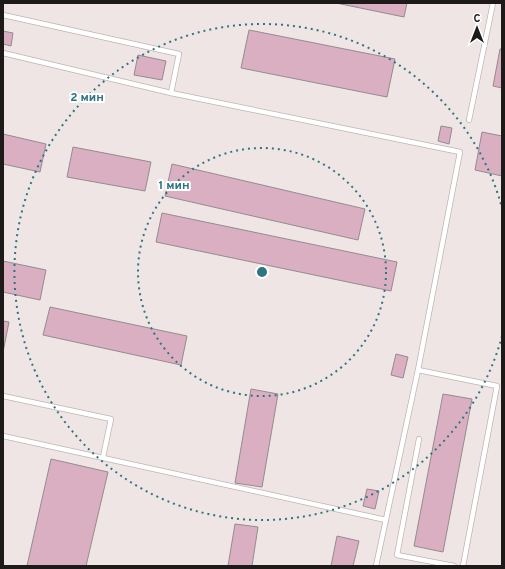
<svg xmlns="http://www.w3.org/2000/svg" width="505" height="569" viewBox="0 0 505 569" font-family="Overpass,sans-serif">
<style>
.building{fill:#daafc2;stroke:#948b8f}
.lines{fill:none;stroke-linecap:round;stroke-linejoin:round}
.service-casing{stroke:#bfb4b4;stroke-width:6}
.service{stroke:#fff;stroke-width:4.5}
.ring{fill:none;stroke:#2f7482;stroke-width:2;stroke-dasharray:2 4}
.centre{fill:#2f7482;stroke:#fff;stroke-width:2}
.ring-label{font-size:12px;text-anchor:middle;font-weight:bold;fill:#2f7482;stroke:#fff;stroke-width:4;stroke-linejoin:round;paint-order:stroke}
</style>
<rect width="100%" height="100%" fill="#efe5e4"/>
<g class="building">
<polygon points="336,3 407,3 404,17"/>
<polygon points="249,30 395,59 387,97 241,68"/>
<polygon points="3,31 13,33 11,46 3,44"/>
<polygon points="500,49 502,49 502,88 493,86"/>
<polygon points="138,55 166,61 162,80 134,75"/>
<polygon points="441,126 452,128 449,144 438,141"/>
<polygon points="482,132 502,136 502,176 475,170"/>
<polygon points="3,134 46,144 40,172 3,164"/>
<polygon points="73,147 151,162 145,191 67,177"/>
<polygon points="172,164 365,209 358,240 165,196"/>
<polygon points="162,213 397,262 391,291 156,242"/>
<polygon points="3,261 46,270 40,300 3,292"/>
<polygon points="50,307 187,336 181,365 43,335"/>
<polygon points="3,321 9,322 3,352"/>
<polygon points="396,354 408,357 403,378 391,375"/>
<polygon points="251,389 278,394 262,487 235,483"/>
<polygon points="443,394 472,399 443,552 414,546"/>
<polygon points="51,459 108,472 86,566 27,566"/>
<polygon points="367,489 379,491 375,509 363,506"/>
<polygon points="235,524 258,527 252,566 228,566"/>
<polygon points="337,536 359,541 353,566 331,566"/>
</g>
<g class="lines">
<defs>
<g id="service">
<polyline points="3,15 179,54 171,93"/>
<polyline points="3,53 171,93 460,152 418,370 376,566"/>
<polyline points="469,120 493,3"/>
<polyline points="418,370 497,386 463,566"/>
<polyline points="3,396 111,419 103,457"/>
<polyline points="3,436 386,520"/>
<polyline points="419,439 397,555 454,566"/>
</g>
</defs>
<use href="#service" class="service-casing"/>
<use href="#service" class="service"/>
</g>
<g class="ring">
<circle cx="262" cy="272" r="124"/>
<path d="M502 336A248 248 0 1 1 502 208"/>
</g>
<circle cx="262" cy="272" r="6" class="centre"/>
<g class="ring-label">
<text x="87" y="101">2 мин</text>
<text x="174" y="189">1 мин</text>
</g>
<rect width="505" height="569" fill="none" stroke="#1d1a19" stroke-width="8"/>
<g transform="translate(477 28)" stroke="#ffffff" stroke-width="3" paint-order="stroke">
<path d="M0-3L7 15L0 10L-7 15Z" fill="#1d1a19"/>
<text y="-6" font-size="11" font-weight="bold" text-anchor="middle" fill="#1d1a19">С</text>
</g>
</svg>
